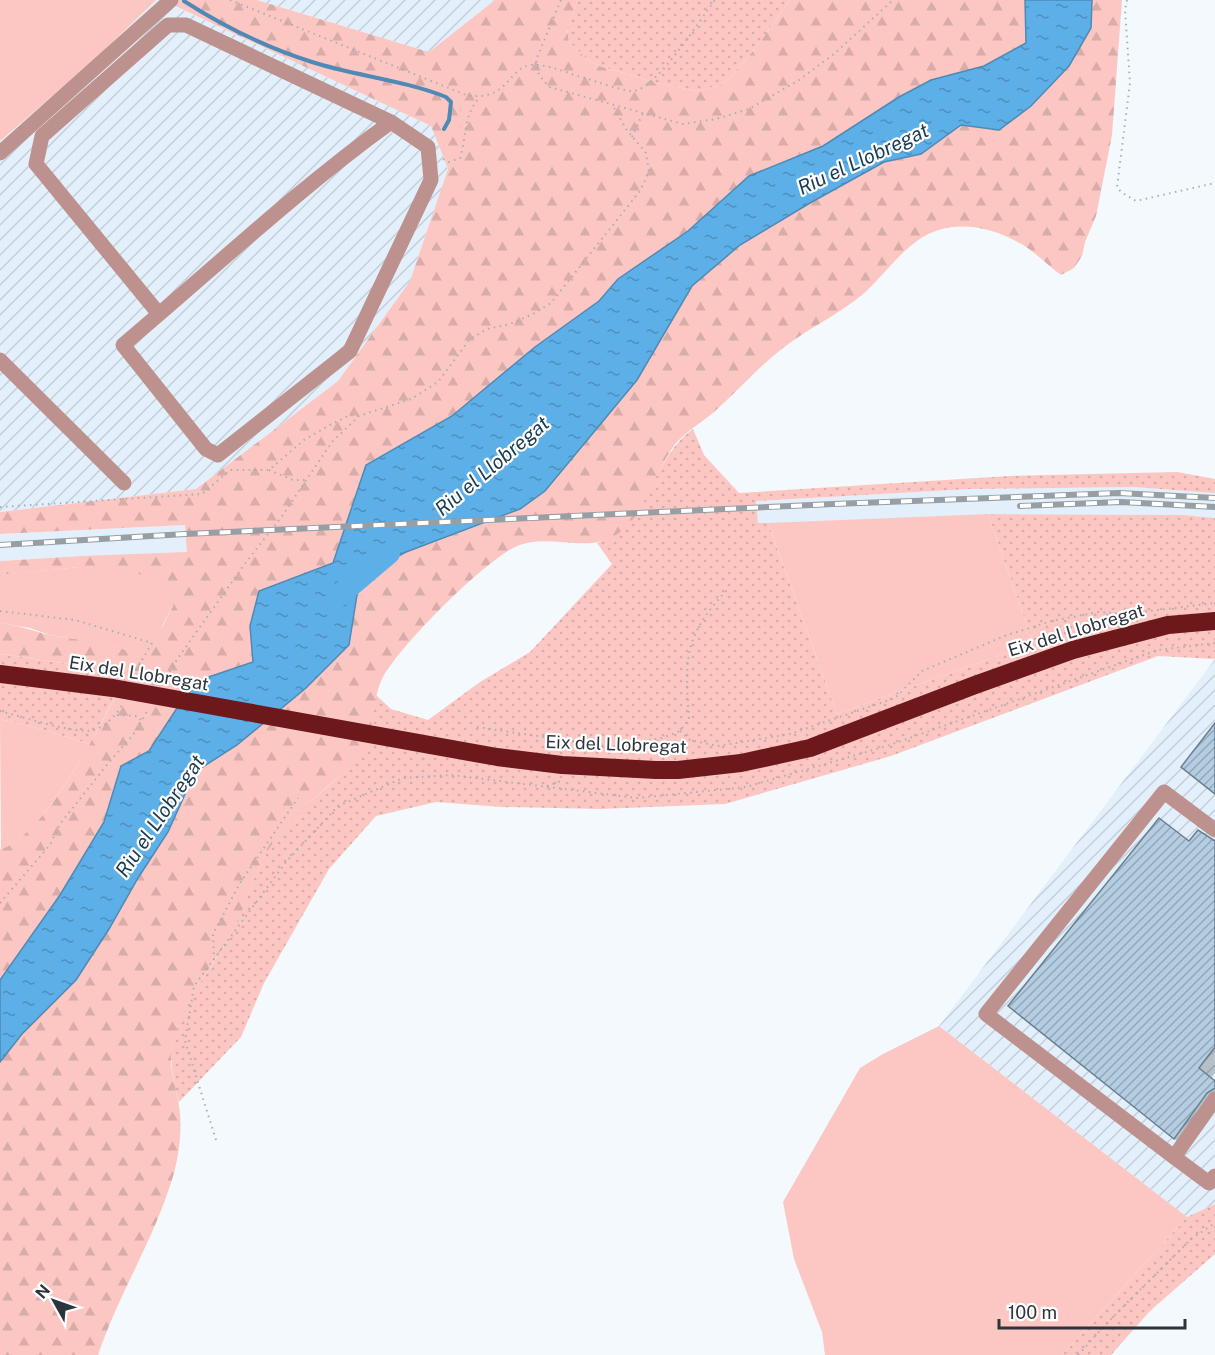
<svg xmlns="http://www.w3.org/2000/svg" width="1215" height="1355" viewBox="0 0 1215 1355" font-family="'Public Sans',sans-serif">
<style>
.built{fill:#e3f0fb}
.industrial{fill:url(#industrial-furrows)}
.grass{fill:url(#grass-dots)}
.forest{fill:url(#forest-firs)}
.green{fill:#fcc7c2}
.water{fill:url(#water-ripples);stroke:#4e8ab5;stroke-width:1.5}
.shadow{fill:#0003}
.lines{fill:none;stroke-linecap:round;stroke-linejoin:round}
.stream{stroke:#4e8ab5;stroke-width:4}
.river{stroke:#5dafe8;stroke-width:22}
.building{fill:url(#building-hatch);stroke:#688093;stroke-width:1.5}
.path{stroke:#a8afb5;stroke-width:2;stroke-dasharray:1.5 4.5;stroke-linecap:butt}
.minor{stroke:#bd928e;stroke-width:15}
.highway{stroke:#6d191c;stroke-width:18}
.rail-casing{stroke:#979ea4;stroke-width:6}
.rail{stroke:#fff;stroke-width:4;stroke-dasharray:11;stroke-linecap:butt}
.labels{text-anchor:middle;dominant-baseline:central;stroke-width:4.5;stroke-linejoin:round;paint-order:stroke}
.street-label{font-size:18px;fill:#2b353d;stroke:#fff}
.water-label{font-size:20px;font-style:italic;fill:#183b53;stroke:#fff}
</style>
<defs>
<pattern id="industrial-furrows" width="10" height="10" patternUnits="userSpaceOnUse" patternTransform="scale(1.5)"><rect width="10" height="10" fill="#e3f0fb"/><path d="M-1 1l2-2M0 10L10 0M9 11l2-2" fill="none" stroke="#c3ced8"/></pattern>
<pattern id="grass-dots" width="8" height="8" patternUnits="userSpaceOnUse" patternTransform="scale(1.5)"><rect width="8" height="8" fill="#fcc7c2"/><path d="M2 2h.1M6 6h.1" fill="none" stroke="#d8aca8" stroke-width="1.8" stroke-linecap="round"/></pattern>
<pattern id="forest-firs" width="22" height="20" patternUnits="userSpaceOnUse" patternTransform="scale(1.5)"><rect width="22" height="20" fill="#fcc7c2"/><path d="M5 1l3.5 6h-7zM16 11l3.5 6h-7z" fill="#d8aca8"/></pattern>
<pattern id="water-ripples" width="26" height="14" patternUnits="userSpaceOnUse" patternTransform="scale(1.5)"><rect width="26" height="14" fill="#5dafe8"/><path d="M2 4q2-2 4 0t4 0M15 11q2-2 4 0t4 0" fill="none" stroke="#4d8fbd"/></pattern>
<pattern id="building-hatch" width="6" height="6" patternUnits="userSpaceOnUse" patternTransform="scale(1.5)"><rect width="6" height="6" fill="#b4cde1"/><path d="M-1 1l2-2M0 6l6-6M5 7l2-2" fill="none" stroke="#93a7b8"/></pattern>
</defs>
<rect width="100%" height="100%" fill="#f3f9fd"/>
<g class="built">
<polygon points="1133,487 1215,493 1215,518 1183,515 988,514 758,524 756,501 969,489"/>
<polygon points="186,525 187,553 81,556 0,561 0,534"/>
</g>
<g class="industrial">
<polygon points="156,0 180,0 174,6 431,126 448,169 410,281 338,381 196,489 0,512 0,141 93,61"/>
<polygon points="257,0 495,0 429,52"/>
<polygon points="1215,659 1215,1204 1187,1217 939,1026"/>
</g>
<g class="grass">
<polygon points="578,0 790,0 758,45 731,77 721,85 697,91 657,83 599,66 588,60 569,42 567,28"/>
<path d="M693,429L704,455L739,493L1009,476L1177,472L1215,479V493L1133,487L969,489L756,501L758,523H768L837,714L1033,643L988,514L1183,515L1215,518V659L1158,656L891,756L725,804L600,809L502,807L436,802L376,816L329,869L264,983L241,1037L179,1102C172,1077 168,1055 176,1030C186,997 211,970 228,939C247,904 256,861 282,829C299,808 323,793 342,773C351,763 373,709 376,695L391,709L428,720L480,682L530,652L612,564L597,543C650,523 650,460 693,429Z"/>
<polygon points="0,654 123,672 124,680 90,744 37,728 0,719"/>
<polygon points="1215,1204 1215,1254 1150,1311 1111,1355 1062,1355 1187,1217"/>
</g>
<g class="forest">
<path d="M180,0H257L429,52L495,0H578L567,29L569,42L588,60L599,66L657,83L697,91L721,85L731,77L758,45L790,0H1025L1026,43L984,66L931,80L899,97L823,146L749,176L688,231L618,279L599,301L535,347L452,416L366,464L333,563L259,591L250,626L253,662L194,682L149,751L121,766L104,822L60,895L0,980V849C44,838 103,721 124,680L123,672L0,654V623C18,625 33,631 50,635C79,641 114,639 139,657L154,649L160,631L173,606L119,571L111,569L79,567L3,575H0V561L81,556L187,552L185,525L0,534V512L196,489L338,381L410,281L448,169L431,126L173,5Z"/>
<path d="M1092,0H1122L1112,135L1096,216L1085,242L1082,256L1074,268L1061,275C1050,267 1040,257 1029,249C1007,234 979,224 952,227C910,232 891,270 862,295C839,314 811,327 787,345C762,363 738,391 714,412C702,422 687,431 676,443C655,469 646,514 619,533C587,556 549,531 515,547C483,562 398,647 382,679C371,702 376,729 363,750C354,764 340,775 328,786C305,806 283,825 267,852C255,873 248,897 238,920C218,964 178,1001 172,1051C169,1068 175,1083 178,1100C183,1123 180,1150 174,1173C156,1236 119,1293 98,1355H0V1062L22,1034L76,980L109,929L138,878L168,832L195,772L237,745L306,688L349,645L360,576L406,552L520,509L545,491L637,380L692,286L740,245L810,203L884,162L921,154L961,125L999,130L1091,28Z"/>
</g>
<g class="green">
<polygon points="0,0 156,0 93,61 0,141"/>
<polygon points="988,514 1033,643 837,714 768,523"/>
<path d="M79,567C108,567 154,571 175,593L173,606L163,624L154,649L151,654L146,657H139L116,646L50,635L30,628L0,623V575Z"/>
<path d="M0,719L37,728L90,744C73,773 33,840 1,849Z"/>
<polygon points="939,1026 1187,1217 1062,1355 825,1355 822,1332 794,1259 783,1202 860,1068 883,1054"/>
</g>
<polygon class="water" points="1025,0 1092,0 1091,28 1069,66 1031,106 999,130 961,125 921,154 884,162 810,203 740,245 692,286 637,380 545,491 520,509 406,552 360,576 349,645 306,688 237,745 195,772 168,832 138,878 109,929 76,980 22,1034 0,1062 0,980 60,895 104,822 121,766 149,751 194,682 253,662 250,626 259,591 333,563 366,465 452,416 535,347 599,301 618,279 688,231 749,176 823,146 899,97 931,80 984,66 1026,43"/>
<polygon class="shadow" points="1189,843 1215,843 1215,1073 1210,1079 1215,1083 1215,1110 1187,1149 1022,1018 1010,1006"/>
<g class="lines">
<path class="stream" d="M184,1C223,26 268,48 312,62C356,76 403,80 446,97L451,102L449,120L444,129"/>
<polyline class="river" points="336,598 389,553"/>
</g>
<g class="building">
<polygon points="1215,723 1215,794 1181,767"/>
<polygon points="1159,818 1189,841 1198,830 1215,841 1215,1047 1199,1068 1215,1081 1215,1088 1207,1093 1174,1139 1008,1006"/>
</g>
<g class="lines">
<g class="path">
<path d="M230,0L466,95C509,103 508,66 532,65C549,64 569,74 585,78C594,81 626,92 634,91C658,87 699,21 715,0"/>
<polyline points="561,0 536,60 539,75 549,87 683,124 716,119 749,109 799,80 834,54 893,0"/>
<polyline points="1127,0 1125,10 1130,83 1117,187 1121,192 1136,201 1215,183"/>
<polyline points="632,137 643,113"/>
<path d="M443,159L449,162L460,158C467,136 463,116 479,98"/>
<polyline points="269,470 293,480 305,480"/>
<polyline points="0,507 202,494 230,470 269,470 304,440 330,425 350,415 358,416"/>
<polyline points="0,611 75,620 152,643 132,677"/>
<polyline points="163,682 178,658 244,565 282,516 332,442 359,416 411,399 438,382 470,339 487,329 510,324 533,314 551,303 640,191 649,172 646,153 626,129 612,104"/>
<path d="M0,711C19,716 78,735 94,730C105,726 117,715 122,705"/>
<polyline points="117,715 137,716 142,721"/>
<path d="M477,727L611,747L662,738L680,731L689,719C685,658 683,637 727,590"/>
<polyline points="680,731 690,740 718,746 790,734 895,698 922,671 1007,635 1052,621 1098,612 1125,614 1215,603"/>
<polyline points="611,747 621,752"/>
<polyline points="547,786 561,781"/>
<polyline points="0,903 50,845 60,824 110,761 133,735 148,710"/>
<polyline points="214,960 213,934 240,883 298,798"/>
<polyline points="216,1140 185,1041 194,986 286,862 338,806 403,778 451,775 637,798 746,787 887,746 1158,650 1215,643"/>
<polyline points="1078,1355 1107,1323 1191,1239 1215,1223"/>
</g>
<g class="minor">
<polyline points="0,153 171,0"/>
<path d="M159,314L36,164L42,136L168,25H186L391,122L428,147L431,180L350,351L218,455L206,449L123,345C212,270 297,190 391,122"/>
<polyline points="0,360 124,483"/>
<polyline points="1215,1099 1174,1157 1209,1183 1215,1176"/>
<polyline points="1174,1157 986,1014 1164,792 1215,830"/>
</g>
<polyline class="highway" points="0,674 113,688 497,757 562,765 656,770 678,770 741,763 810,748 975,685 1073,650 1168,625 1215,621"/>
<defs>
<g id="rail">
<polyline points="1020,506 1121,502 1215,507"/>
<polyline points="0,545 185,534 833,504 1119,493 1215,498"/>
</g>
</defs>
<use href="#rail" class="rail-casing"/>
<use href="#rail" class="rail"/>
</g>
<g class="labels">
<g class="street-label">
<text transform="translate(1076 630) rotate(-17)">Eix del Llobregat</text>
<text transform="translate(139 673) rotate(9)">Eix del Llobregat</text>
<text transform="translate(616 744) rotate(2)">Eix del Llobregat</text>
</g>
<g class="water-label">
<text transform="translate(863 159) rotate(-25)">Riu el Llobregat</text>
<text transform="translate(492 466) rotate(-40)">Riu el Llobregat</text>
<text transform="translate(160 816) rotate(-56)">Riu el Llobregat</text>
</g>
</g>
<g transform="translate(54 1301) rotate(310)" stroke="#ffffff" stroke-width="4.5" paint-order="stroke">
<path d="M0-4.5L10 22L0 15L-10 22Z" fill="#2b353d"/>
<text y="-9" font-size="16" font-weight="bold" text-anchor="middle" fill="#2b353d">N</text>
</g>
<path d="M999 1319v9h186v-9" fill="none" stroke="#2b353d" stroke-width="3"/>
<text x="1008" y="1319" font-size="18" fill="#2b353d" stroke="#ffffff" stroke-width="4.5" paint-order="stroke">100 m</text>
</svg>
